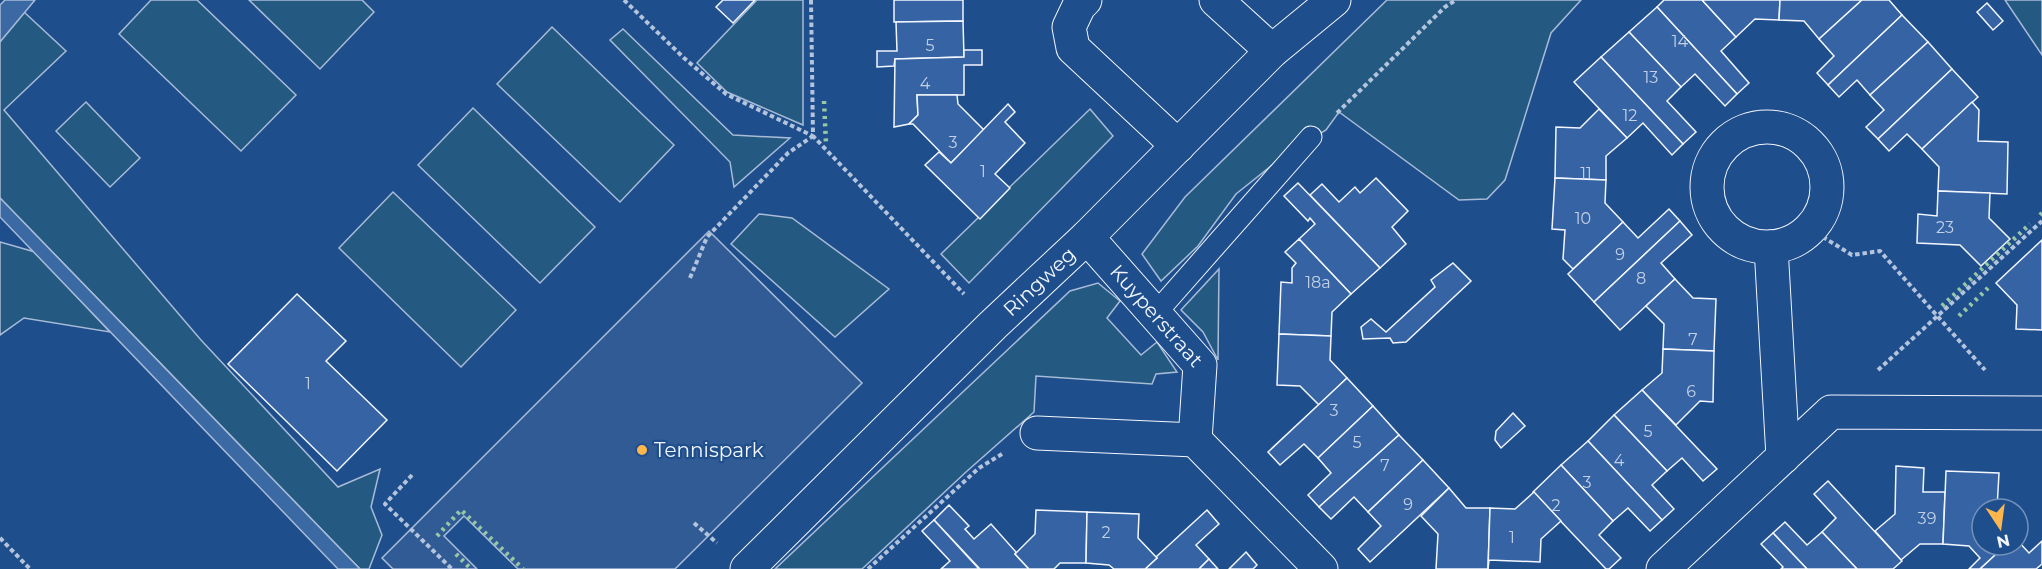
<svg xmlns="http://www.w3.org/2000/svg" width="2042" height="569" viewBox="0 0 2042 569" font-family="Montserrat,sans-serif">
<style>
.green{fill:#245a82;stroke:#a8bbd7;stroke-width:1.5}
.parking{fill:#305b95;stroke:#a8bbd7;stroke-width:1.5}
.water{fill:#3b69a3;stroke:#a8bbd7;stroke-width:1.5}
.building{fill:#3563a3;stroke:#f2f6ff;stroke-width:1.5}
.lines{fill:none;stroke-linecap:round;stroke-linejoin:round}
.service-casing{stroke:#f2f6ff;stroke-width:23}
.minor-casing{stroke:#f2f6ff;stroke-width:35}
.tertiary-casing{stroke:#f2f6ff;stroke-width:35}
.path{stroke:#b3c4dc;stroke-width:4;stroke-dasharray:4.5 3;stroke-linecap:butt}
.service{stroke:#1f4e8c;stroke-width:21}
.minor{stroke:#1f4e8c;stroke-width:33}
.tertiary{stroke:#1f4e8c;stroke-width:33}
.hedge{stroke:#97c8a6;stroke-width:4.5;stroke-dasharray:3 4.5;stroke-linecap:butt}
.poi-dot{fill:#ffb74d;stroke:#1f4e8c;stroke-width:2}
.labels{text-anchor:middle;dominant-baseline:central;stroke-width:4.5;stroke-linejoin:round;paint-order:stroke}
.number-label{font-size:16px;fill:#c3d1e8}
.street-label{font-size:20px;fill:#f2f6ff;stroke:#1f4e8c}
.poi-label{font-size:20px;fill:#f2f6ff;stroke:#1f4e8c;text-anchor:start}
</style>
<rect width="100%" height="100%" fill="#1f4e8c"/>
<g class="green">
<polygon points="151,0 197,0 296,95 241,151 119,34"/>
<polygon points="249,0 362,0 374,12 320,69"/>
<polygon points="757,0 803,0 803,125 727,92 697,63"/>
<polygon points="1387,0 1581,0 1551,33 1505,180 1487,199 1459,200 1339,112 1326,130 1286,154 1236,194 1198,246 1161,281 1142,254 1185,197"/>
<polygon points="2005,0 2042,0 2042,55"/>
<polygon points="24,12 66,51 4,110 201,340 338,487 380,469 371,507 382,535 369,569 360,569 0,198 0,41"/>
<polygon points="552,27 674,145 620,202 497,84"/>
<polygon points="623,29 733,135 790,138 734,187 730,162 610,40"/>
<polygon points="86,102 140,158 110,187 56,131"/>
<polygon points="473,108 595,227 540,283 418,165"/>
<polygon points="1090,109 1113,136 969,283 941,254"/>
<polygon points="393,192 516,310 461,367 339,248"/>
<polygon points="759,214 792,218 889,289 835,337 731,244"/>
<polygon points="0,242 35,252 110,332 24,318 0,335"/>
<polygon points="1219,269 1218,360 1203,332 1181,310"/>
<polygon points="1098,283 1120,301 1107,318 1141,355 1157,342 1177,372 1156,374 1152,384 1036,376 1034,412 966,472 862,569 775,569 1070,291"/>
</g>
<polygon class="parking" points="709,231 862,383 675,569 518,569 464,516 444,536 477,569 393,569 382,558"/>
<g class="water">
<polygon points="5,0 35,0 0,42 0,5"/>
<polygon points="0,198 360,569 338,569 0,217"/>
</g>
<g class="building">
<polygon points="723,0 755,0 733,23 716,7"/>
<polygon points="894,0 963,0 963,21 894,22"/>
<polygon points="1664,0 1702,0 1736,37 1721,51 1749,83 1737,94 1657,7"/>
<polygon points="1704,0 1780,0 1779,20 1755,19 1736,37 1703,1"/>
<polygon points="1780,0 1862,0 1819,39 1804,21 1779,20"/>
<polygon points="1862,0 1889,0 1902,15 1828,85 1817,73 1834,56 1819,39"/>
<polygon points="1987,3 2003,21 1993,30 1977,12"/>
<polygon points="1657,7 1737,94 1725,106 1695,74 1681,87 1629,32"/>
<polygon points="1902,15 1928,42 1870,95 1857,80 1839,97 1828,85"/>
<polygon points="963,21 964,57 895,59 894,66 877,67 877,51 897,51 896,22"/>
<polygon points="1629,32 1681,87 1667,101 1696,132 1683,144 1601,57"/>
<polygon points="1928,42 1952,69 1878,139 1866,127 1884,110 1870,95"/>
<polygon points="964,50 982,50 982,65 964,65 964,95 917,95 918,115 909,124 894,127 895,59 964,57"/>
<polygon points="1601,57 1683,144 1672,155 1643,123 1627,138 1574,82"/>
<polygon points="1952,69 1978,97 1922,149 1907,134 1889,151 1878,139"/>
<polygon points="917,95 957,95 958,104 984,130 951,163 913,124 909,124 918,115"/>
<polygon points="1972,102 1979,110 1978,141 2008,142 2007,194 1938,191 1939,167 1922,149"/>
<polygon points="1008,104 1015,112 1005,122 1025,143 995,174 1010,188 980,219 925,165 939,152 951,163"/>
<polygon points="1599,109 1627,138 1606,156 1606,180 1555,178 1556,127 1580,128"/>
<polygon points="1376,178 1408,211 1392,227 1406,244 1380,268 1310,195 1322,184 1339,202 1355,187 1360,193"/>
<polygon points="1555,178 1606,180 1605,203 1623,222 1573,269 1563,259 1565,230 1552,229"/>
<polygon points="1298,183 1380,268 1351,294 1299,239 1315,224 1310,218 1308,221 1284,196"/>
<polygon points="1938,191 1990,193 1989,218 2010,239 1981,266 1960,245 1917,243 1918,214 1937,216"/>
<polygon points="1669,209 1680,221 1594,302 1568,274 1623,222 1638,238"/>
<polygon points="1680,221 1692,235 1661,263 1675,279 1620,330 1594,302"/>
<polygon points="1299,239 1351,294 1332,312 1331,336 1279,334 1281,282 1292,283 1292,268 1296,263 1285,252"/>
<polygon points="2042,240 2042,330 2016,329 2017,305 1996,283"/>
<polygon points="1453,263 1471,281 1406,342 1393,343 1390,338 1363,339 1361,327 1371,319 1386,332 1435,287 1431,280"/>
<polygon points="1675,279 1693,298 1716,299 1714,351 1663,349 1664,324 1646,306"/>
<polygon points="297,294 346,341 326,361 387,420 337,471 228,364"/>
<polygon points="1279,334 1331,336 1330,360 1347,378 1319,405 1300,386 1277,385"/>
<polygon points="1663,349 1714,351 1713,402 1700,401 1676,425 1642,390 1662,373"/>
<polygon points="1347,378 1373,406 1318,458 1304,444 1280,465 1268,452"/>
<polygon points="1642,390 1717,469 1703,481 1682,458 1667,471 1614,415"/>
<polygon points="1373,406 1399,435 1319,507 1308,495 1331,473 1318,458"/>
<polygon points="1513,413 1525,426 1501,448 1495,440 1496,431"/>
<polygon points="1614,415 1667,471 1652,485 1674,509 1662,520 1588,441"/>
<polygon points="1399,435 1423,460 1368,512 1354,497 1331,519 1319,507"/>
<polygon points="1588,441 1662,520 1650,531 1628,508 1613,521 1561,465"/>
<polygon points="1423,460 1449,488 1370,562 1358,549 1381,526 1368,512"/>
<polygon points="1561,465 1613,521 1599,535 1621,558 1609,569 1606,569 1533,492"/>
<polygon points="1896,466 1924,468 1923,492 1945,492 1943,544 1920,544 1901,560 1875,531 1895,514"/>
<polygon points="1946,471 1999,473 1997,509 1982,509 1982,545 2006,545 1980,569 1969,569 1980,558 1969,546 1943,544"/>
<polygon points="1828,481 1901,560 1902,561 1893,569 1857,569 1822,532 1836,518 1814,494"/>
<polygon points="1449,488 1466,508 1490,508 1488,569 1436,569 1438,534 1421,516"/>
<polygon points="1534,492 1561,521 1541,539 1540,562 1489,560 1488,569 1490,508 1515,509"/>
<polygon points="949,505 969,526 965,529 974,539 991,524 1016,552 1015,554 1029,569 980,569 934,520"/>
<polygon points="1036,510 1087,512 1086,563 1060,563 1054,569 1029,569 1015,554 1035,534"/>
<polygon points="1207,510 1219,524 1196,545 1209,559 1199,569 1145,569 1157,558 1156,557"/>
<polygon points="1087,512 1139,514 1138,538 1157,558 1145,569 1114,569 1109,565 1086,563"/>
<polygon points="934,520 979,569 941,569 950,561 922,531"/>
<polygon points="1785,522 1807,545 1822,532 1857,569 1807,569 1773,533"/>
<polygon points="1773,533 1807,569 1781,569 1783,567 1761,544"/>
<polygon points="2018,541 2029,553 2042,541 2042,564 2036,569 1980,569 2006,545 2018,545"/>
<polygon points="1246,552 1257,565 1253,569 1229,569"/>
<polygon points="1209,559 1218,569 1199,569"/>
</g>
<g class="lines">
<defs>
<polyline id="service" points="1155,314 1311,137"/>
<g id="minor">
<polyline points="1085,0 1079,6 1069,27 1073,48 1178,146"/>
<polyline points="1216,0 1272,51"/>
<circle cx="1767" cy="187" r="60"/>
<path id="s1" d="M1087,237L1200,365L1195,440"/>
<polyline points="1771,247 1783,457"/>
<polyline points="1037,433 1195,440 1321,569"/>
<polyline points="1663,569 1831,412 2042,413"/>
</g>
<g id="tertiary">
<path id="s2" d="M747,569L993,325L1087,237L1272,51L1334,0"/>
</g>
</defs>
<use href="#service" class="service-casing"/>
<use href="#minor" class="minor-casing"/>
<use href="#tertiary" class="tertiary-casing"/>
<g class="path">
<polyline points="624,0 684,58 726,94 813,136"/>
<polyline points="811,0 813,136 964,294"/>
<polyline points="1337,113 1445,7 1456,0"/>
<polyline points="1810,229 1852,255 1880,251 1985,370"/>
<polyline points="690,278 707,237 788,153 813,136"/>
<polyline points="1878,370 2042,221"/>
<polyline points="412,475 385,504 452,569"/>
<polyline points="694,523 717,543"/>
<polyline points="0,538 30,569"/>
<polyline points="868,569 979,468 1002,454"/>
</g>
<use href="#service" class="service"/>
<use href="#minor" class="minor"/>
<use href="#tertiary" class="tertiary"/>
<g class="hedge">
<polyline points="824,101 826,144"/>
<polyline points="2040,215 2042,213"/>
<polyline points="1942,306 2030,224"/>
<polyline points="1959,316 1988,288"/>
<polyline points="437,536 461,510 523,569"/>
<polyline points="456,554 471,569"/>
</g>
</g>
<circle class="poi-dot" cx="642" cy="450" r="6"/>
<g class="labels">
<g class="number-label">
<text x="1680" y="41">14</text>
<text x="930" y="45">5</text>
<text x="1651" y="77">13</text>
<text x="925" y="83">4</text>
<text x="1630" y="115">12</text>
<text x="953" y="142">3</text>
<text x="983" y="171">1</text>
<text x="1586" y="173">11</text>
<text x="1583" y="218">10</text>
<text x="1945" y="227">23</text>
<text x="1620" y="254">9</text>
<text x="1641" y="278">8</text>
<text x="1318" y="282">18a</text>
<text x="1693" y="339">7</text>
<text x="308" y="383">1</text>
<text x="1691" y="391">6</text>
<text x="1334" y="410">3</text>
<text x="1648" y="431">5</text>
<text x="1357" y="442">5</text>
<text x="1619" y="460">4</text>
<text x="1385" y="465">7</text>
<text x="1587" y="482">3</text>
<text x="1408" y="504">9</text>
<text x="1556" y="505">2</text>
<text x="1927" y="518">39</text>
<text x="1106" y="532">2</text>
<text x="1512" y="537">1</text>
</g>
<g class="street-label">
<text stroke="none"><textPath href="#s2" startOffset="410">Ringweg</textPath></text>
<text stroke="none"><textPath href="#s1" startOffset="105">Kuyperstraat</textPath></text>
</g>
<g class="poi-label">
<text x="654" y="450">Tennispark</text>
</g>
</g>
<g transform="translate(2000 527) rotate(167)"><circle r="28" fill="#1f4e8c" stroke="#7391ba" stroke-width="1.5"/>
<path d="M0-4.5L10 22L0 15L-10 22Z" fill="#ffb74d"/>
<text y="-9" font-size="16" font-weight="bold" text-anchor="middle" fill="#f2f6ff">N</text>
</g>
</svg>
